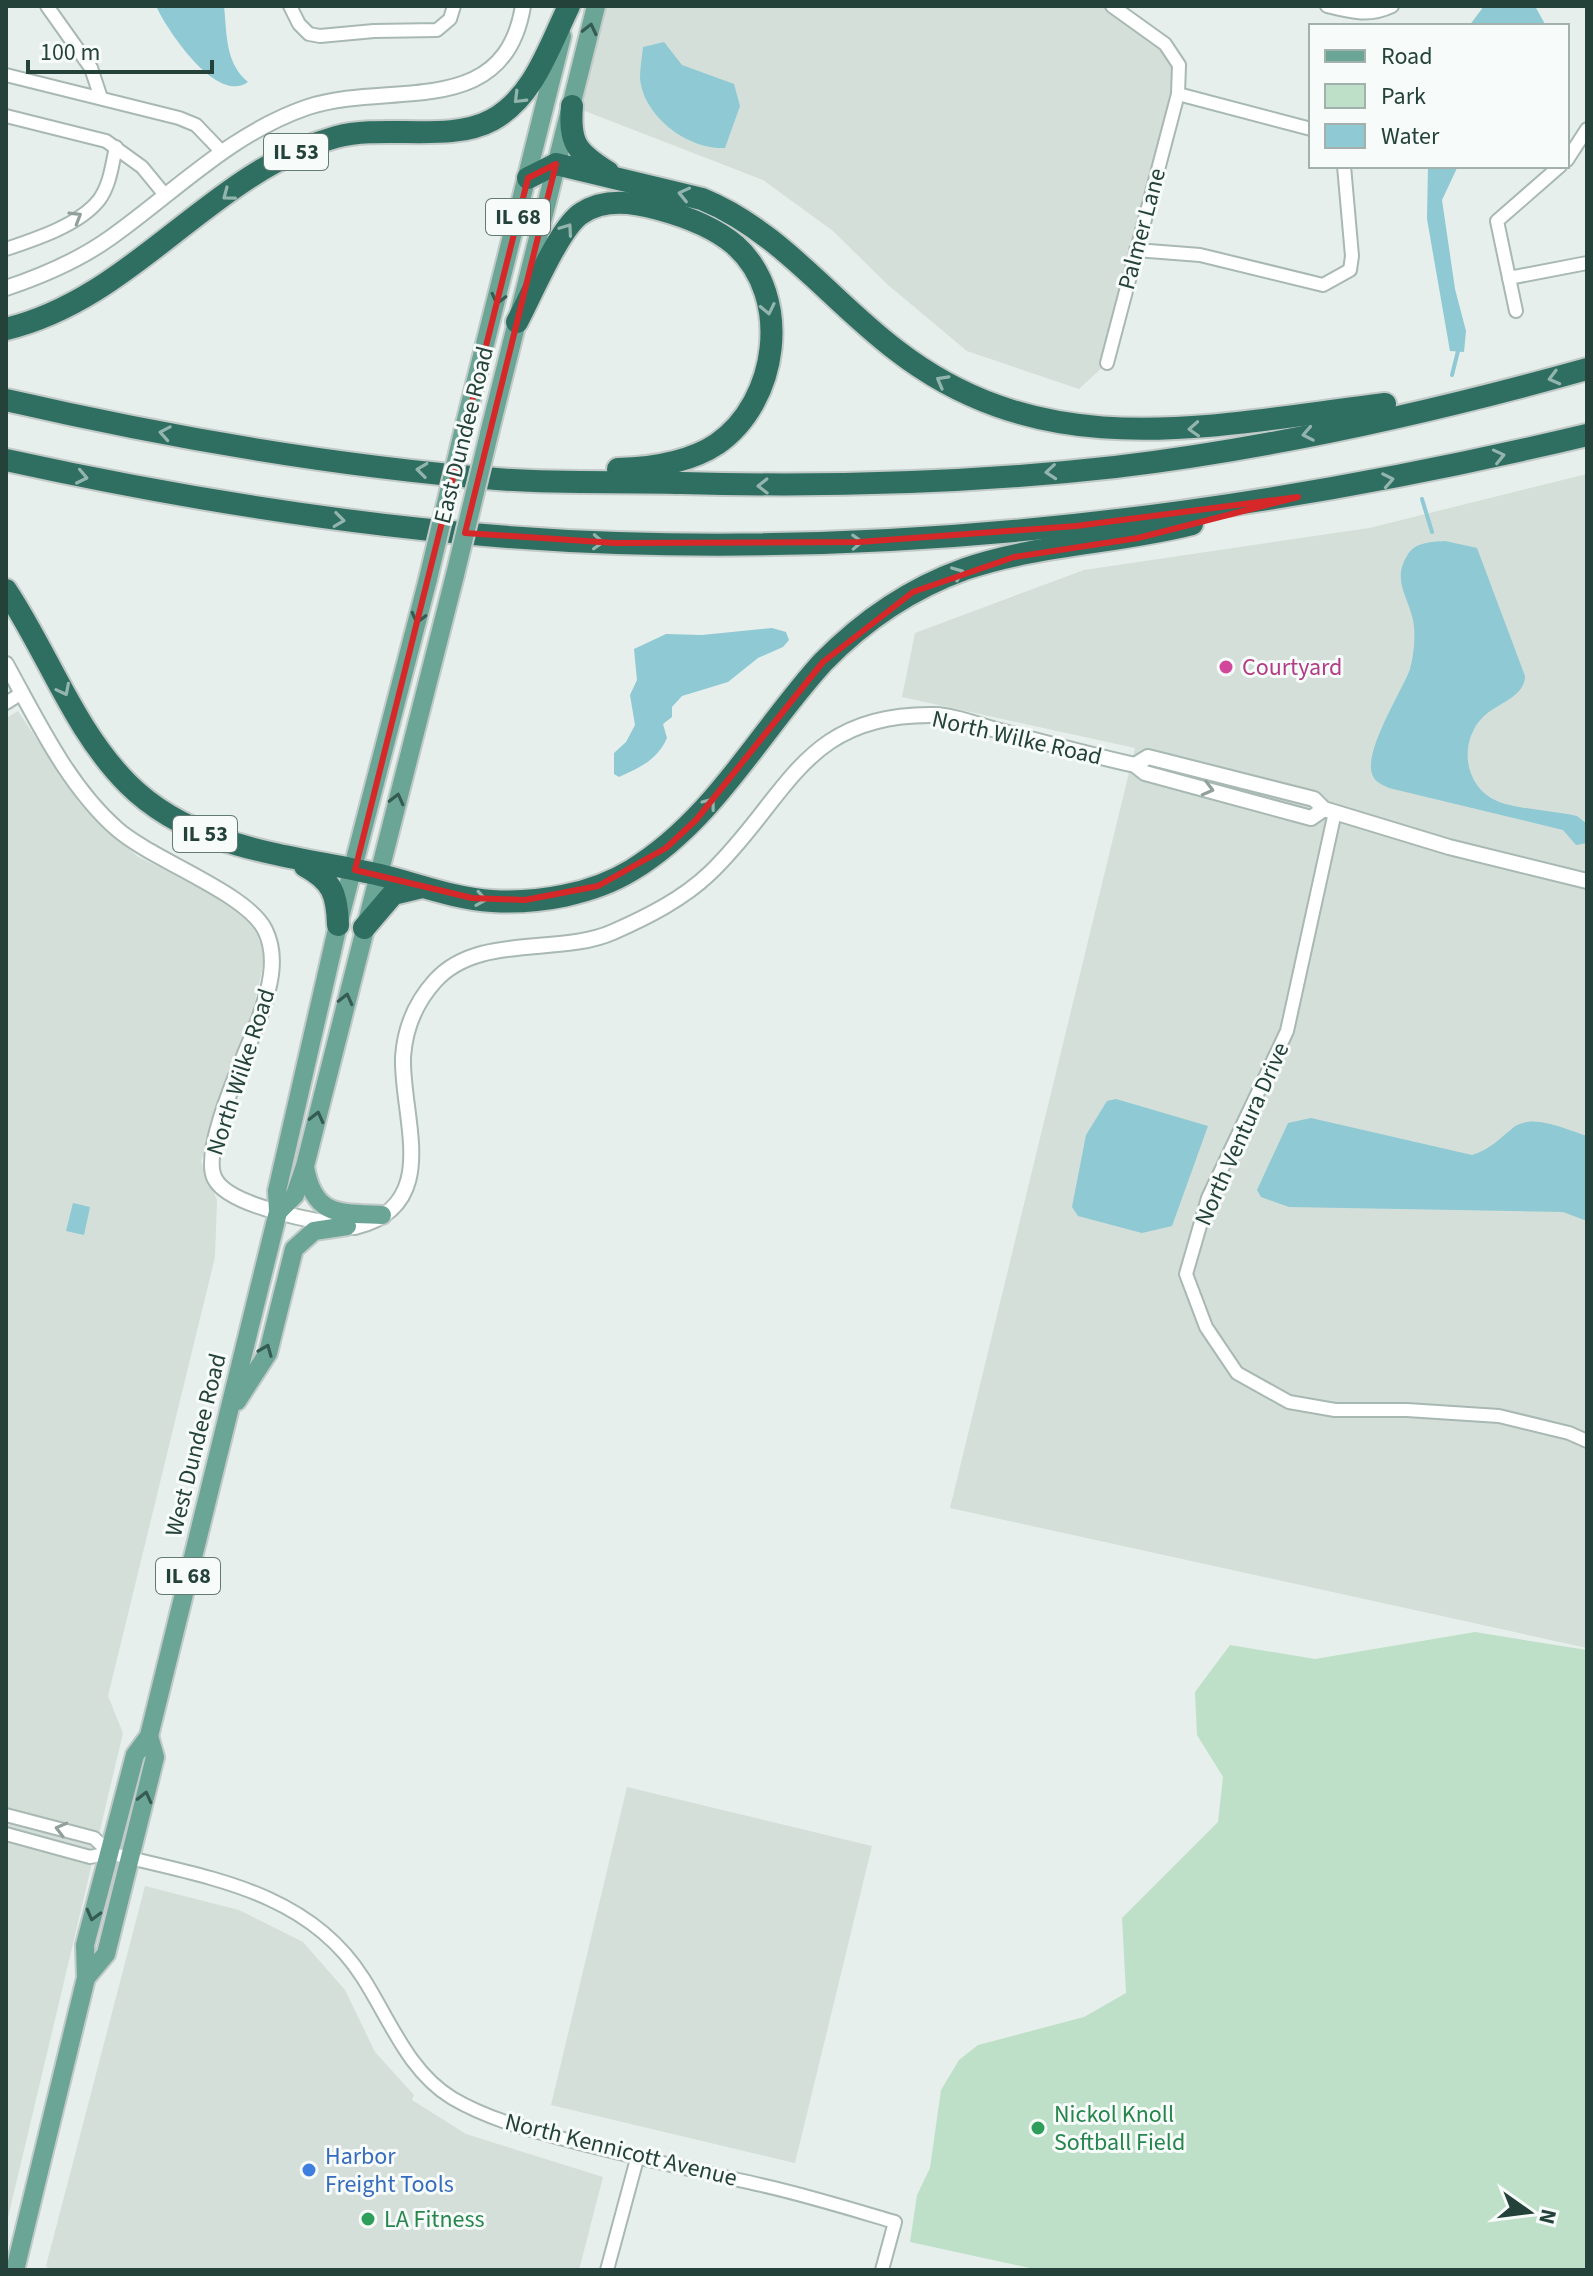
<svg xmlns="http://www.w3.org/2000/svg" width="1593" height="2276" viewBox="0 0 1593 2276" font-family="'Source Sans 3',sans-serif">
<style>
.built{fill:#d4dfda}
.green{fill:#bfe0c8}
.water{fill:#8ec9d4}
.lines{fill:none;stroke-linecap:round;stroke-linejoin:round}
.stream{stroke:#8ec9d4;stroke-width:4}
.minor-casing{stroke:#a8b8b2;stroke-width:16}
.tertiary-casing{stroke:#a8b8b2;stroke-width:18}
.primary-casing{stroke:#c2cac8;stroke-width:22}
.motorway-casing{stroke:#c2cac8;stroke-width:26}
.minor{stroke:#fff;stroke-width:12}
.tertiary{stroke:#fff;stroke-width:14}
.primary{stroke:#6aa596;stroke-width:18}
.motorway{stroke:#2f6f62;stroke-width:22}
.primary-bridge-casing{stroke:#c2cac8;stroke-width:22;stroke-linecap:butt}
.primary-bridge{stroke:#6aa596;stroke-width:18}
.oneway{stroke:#365b51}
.oneway2{stroke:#93b5ae}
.oneway3{stroke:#92a09c}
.marked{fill:none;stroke:#d62828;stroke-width:6;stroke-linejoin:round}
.hotel-dot{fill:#d1479c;stroke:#f7fbf9;stroke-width:3}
.leisure-dot{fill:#2e9e5b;stroke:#f7fbf9;stroke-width:3}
.shop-dot{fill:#3f7fe0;stroke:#f7fbf9;stroke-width:3}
.labels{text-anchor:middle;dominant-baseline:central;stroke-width:6;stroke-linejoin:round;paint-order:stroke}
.shield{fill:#f7fbf9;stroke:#637a73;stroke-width:2}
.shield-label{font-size:22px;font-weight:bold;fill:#24423a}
.street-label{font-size:24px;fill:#24423a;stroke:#f7fbf9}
.hotel-label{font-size:24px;fill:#b23c85;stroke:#f7fbf9;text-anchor:start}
.leisure-label{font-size:24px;fill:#27864d;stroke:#f7fbf9;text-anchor:start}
.shop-label{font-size:24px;fill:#366cbe;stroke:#f7fbf9;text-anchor:start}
</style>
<rect width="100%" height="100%" fill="#e6efeb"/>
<g class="built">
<polygon points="583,6 1112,6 1179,65 1178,94 1107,363 1079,389 967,351 888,285 833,231 763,180 572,106 581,67"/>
<polygon points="1587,474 1587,1648 950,1508 1135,748 902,697 915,633 1084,570 1369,528"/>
<polygon points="18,711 80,804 137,856 233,905 254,927 265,956 252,1015 201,1161 217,1200 215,1257 108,1696 123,1733 6,2226 6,718"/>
<polygon points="627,1787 872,1846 795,2163 551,2105"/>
<polygon points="145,1886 239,1910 303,1942 345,1990 375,2052 414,2095 412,2100 466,2134 603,2177 579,2270 50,2270 46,2266"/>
</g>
<polygon class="green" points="1475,1632 1587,1650 1587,2270 1039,2270 910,2242 917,2195 930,2168 941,2090 959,2060 978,2045 1084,2017 1126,1993 1122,1918 1218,1822 1223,1777 1197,1735 1195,1692 1230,1645 1315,1659"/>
<g class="water">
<path d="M156,6H224C227,34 225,63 248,82C217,105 167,30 156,6Z"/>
<polygon points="1484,6 1535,6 1546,26 1469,26"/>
<path d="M664,42L682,65L734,84L740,106L725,148C688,150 643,116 640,78C640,68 642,57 643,47Z"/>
<polygon points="1428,166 1458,166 1442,200 1455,289 1466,331 1464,352 1450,351 1427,219"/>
<path d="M1445,541L1477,548L1525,676C1525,697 1496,704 1483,717C1458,742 1464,787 1497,801C1515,809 1555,811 1577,816L1587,824V843L1576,845L1563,830L1389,788C1385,786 1377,783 1374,778C1359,757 1403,690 1410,669C1414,655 1416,634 1413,620C1408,596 1392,580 1407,556C1414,542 1431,542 1445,541Z"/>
<path d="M772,628L786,632L789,640L783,647L758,658L728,682L682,696L672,707V717L663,724L667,738C657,760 641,767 619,777L614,774V753L626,742L635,725L630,695L637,680L634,649L666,634L702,635Z"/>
<polygon points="1116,1099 1208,1126 1172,1226 1142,1233 1078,1216 1072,1207 1086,1135 1107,1101"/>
<path d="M1311,1118L1472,1155C1490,1150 1500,1138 1514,1127C1534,1113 1566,1130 1587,1136V1221L1563,1212L1289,1207L1261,1197L1257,1190L1288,1123Z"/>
<polygon points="73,1203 90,1207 84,1235 66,1231"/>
</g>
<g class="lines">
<g class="stream">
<polyline points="1452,375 1458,351"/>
<polyline points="1422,499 1432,532"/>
</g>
<defs>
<g id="minor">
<polyline points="47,6 91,68 101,98"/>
<polyline points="290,6 299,24 309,34 320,36 374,31 437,30 450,19 454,6"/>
<path d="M1327,6C1351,12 1369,17 1392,6"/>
<polyline points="6,75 179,118 196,125 221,151"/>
<polyline points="1178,94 1311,129"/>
<polyline points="6,116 106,141 142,167 165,195"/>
<polyline points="1567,160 1587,129"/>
<path d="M6,249C36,239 79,225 99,200C110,185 112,165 116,147"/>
<polyline points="1136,250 1200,255 1323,285 1350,270 1352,256 1344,166"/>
<polyline points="1509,278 1587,263"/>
<polyline points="1516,311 1497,221 1560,166"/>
<polyline points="1107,363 1178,94 1179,65 1165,44 1112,6"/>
<polyline points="6,703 22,693"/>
<polyline points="1335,812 1287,1031 1208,1198 1186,1274 1206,1327 1237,1373 1289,1402 1335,1410 1407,1410 1499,1416 1569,1433 1587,1441"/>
<polyline points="6,1815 94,1838 110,1853"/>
<path d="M6,1834L90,1857L110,1853C203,1877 307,1889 363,1978C390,2020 408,2071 452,2098C486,2118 523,2128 560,2138C627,2156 693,2170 761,2185C806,2195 851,2209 895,2222L882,2270"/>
<polyline points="607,2270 637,2159"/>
</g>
<g id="tertiary">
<path d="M6,288C42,276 79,260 110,238C175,192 231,133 308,107C389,80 504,122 523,6"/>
<path d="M6,664C37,720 68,786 117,829C154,861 247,893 265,930C279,958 269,991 259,1019C248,1050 199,1151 215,1179C230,1208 324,1223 355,1227C443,1206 401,1118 403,1057C405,1028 416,1002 435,981C478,933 559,956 613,932C647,917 683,899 710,873C789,797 803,712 936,715C957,716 980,726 1000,731C1045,743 1090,755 1135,765L1145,773L1311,818L1324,809"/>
<polyline points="1135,765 1148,757 1314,799 1324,809 1449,847 1587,881"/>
</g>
<g id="primary">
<polyline points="464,428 562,36"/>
<polyline points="489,434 596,6"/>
<path d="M305,1167C314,1217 339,1213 382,1215"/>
<polyline points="278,1212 295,1195 305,1166 455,575"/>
<polyline points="237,1401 268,1353 294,1249 314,1231 347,1226"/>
<polyline points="86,1978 106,1954 155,1757 149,1736"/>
<polyline points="15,2270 86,1978 85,1945 135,1755 149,1736 278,1212 277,1191 338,925 428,579"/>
</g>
<g id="motorway">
<path d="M572,106C569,143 576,152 608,172"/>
<path d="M528,178L556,164L702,199C780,231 830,300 896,350C1047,467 1212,425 1385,404"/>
<path d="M517,322C531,296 560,226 582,213C605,198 633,202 658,209C684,216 714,227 735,245C793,297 778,402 717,444C690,462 650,468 618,469"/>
<path d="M6,329C135,298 210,172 336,137C384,124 450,143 492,120C534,97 549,47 569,6"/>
<path d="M6,400C167,437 333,466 497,479C559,484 621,481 682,483C826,487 972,483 1115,467C1274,448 1433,412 1587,369"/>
<path d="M6,460C207,504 411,536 617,543C945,554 1269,511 1587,435"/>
<path d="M6,590C48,653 74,730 128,784C195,851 294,855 380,875C417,884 455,899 492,901C538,904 593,894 632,870C714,820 760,731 823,662C863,621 912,588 965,569C1038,544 1118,543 1192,524"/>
<path d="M305,866C333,881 337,895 338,925"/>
<polyline points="364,928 393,894 422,887"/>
</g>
</defs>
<use href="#minor" class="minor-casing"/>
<use href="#tertiary" class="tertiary-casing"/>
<use href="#primary" class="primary-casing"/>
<use href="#motorway" class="motorway-casing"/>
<use href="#minor" class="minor"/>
<use href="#tertiary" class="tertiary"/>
<use href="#primary" class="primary"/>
<use href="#motorway" class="motorway"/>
<defs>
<g id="primary-bridge">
<polyline points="455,575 489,434"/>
<polyline points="428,579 464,428"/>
</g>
</defs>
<use href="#primary-bridge" class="primary-bridge-casing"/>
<use href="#primary-bridge" class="primary-bridge"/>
</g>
<defs><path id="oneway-chevron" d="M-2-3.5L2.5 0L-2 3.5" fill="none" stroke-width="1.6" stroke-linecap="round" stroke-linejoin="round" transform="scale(2)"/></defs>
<g class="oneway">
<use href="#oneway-chevron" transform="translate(590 29) rotate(-77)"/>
<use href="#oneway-chevron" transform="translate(498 299) rotate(104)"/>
<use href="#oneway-chevron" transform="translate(418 618) rotate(104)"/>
<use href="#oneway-chevron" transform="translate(397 799) rotate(-76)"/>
<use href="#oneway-chevron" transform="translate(346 999) rotate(-76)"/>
<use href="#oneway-chevron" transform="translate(317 1117) rotate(-76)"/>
<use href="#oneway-chevron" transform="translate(266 1350) rotate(-68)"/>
<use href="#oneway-chevron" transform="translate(145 1797) rotate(-76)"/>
<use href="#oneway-chevron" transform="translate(93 1915) rotate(105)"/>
</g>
<g class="oneway2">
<use href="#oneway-chevron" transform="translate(519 98) rotate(135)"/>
<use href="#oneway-chevron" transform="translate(684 194) rotate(-167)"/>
<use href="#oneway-chevron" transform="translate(228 195) rotate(143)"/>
<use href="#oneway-chevron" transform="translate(567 229) rotate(-55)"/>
<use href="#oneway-chevron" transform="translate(768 309) rotate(78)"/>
<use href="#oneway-chevron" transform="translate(1554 378) rotate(165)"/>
<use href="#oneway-chevron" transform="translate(942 381) rotate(-151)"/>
<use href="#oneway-chevron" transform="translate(1194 429) rotate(177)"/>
<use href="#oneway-chevron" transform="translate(165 433) rotate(-170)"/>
<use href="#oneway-chevron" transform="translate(1308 434) rotate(169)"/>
<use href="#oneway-chevron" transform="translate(1499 456) rotate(-13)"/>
<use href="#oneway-chevron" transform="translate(422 470) rotate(-173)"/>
<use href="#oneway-chevron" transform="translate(1051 472) rotate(175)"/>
<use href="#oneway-chevron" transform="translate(82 477) rotate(12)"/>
<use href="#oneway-chevron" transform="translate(1388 480) rotate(-11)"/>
<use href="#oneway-chevron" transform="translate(763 486) rotate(179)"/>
<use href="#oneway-chevron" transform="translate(339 520) rotate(7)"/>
<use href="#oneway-chevron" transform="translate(598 542) rotate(3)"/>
<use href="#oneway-chevron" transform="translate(857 542) rotate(-2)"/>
<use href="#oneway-chevron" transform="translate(958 573) rotate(-22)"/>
<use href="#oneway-chevron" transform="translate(64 690) rotate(63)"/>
<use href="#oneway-chevron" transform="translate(710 803) rotate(-53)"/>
<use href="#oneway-chevron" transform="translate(481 899) rotate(9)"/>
</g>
<g class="oneway3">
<use href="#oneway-chevron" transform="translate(76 217) rotate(-31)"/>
<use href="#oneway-chevron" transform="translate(1208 789) rotate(15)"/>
<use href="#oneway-chevron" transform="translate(61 1829) rotate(-165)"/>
</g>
<path class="marked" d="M556,164L465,533L615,543L859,542L1076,526L1298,497L1138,538L1014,557L913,592L823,662L696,820L666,848L598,886L525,900L472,898L355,870L528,178Z"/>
<circle class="hotel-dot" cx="1226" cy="667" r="8"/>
<g class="leisure-dot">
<circle cx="1038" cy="2128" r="8"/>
<circle cx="368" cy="2219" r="8"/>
</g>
<circle class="shop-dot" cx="309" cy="2170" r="8"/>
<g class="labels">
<g class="shield">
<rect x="264" y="134" width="64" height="36" rx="6"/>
<rect x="486" y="199" width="64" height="36" rx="6"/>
<rect x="173" y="816" width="64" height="36" rx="6"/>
<rect x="156" y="1558" width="64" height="36" rx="6"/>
</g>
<g class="shield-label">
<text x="296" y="152">IL 53</text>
<text x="518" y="217">IL 68</text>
<text x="205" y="834">IL 53</text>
<text x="188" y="1576">IL 68</text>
</g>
<g class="street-label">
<text transform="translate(1142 229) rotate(-75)">Palmer Lane</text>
<text transform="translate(464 435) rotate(-76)">East Dundee Road</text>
<text transform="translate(1017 738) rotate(13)">North Wilke Road</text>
<text transform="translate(241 1072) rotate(-72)">North Wilke Road</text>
<text transform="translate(1242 1134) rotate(-66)">North Ventura Drive</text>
<text transform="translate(196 1445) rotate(-76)">West Dundee Road</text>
<text transform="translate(621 2150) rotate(14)">North Kennicott Avenue</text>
</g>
<g class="hotel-label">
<text x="1242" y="667">Courtyard</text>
</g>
<g class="leisure-label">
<text x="1054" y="2114">Nickol Knoll<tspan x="1054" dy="28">Softball Field</tspan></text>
<text x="384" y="2219">LA Fitness</text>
</g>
<g class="shop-label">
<text x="325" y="2156">Harbor<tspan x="325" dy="28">Freight Tools</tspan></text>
</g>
</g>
<rect width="1593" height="2276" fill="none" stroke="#24423a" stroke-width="16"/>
<rect x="1309" y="24" width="260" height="144" fill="#f7fbf9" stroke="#a3b1ad" stroke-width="2"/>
<rect x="1325" y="50" width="40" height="12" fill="#6aa596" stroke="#a3b1ad" stroke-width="2"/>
<text x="1381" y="64" font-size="24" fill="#24423a">Road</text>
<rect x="1325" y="84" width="40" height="24" fill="#bfe0c8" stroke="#a3b1ad" stroke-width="2"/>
<text x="1381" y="104" font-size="24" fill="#24423a">Park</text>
<rect x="1325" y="124" width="40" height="24" fill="#8ec9d4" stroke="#a3b1ad" stroke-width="2"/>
<text x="1381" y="144" font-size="24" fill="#24423a">Water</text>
<g transform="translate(1529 2212) rotate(104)" stroke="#f7fbf9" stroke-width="6" paint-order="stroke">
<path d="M0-6L14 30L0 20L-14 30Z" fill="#24423a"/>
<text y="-12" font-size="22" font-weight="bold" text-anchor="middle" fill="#24423a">N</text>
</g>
<path d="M28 60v12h184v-12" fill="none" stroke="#24423a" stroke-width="4"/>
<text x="40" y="60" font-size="24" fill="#24423a" stroke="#f7fbf9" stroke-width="6" paint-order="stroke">100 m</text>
</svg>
